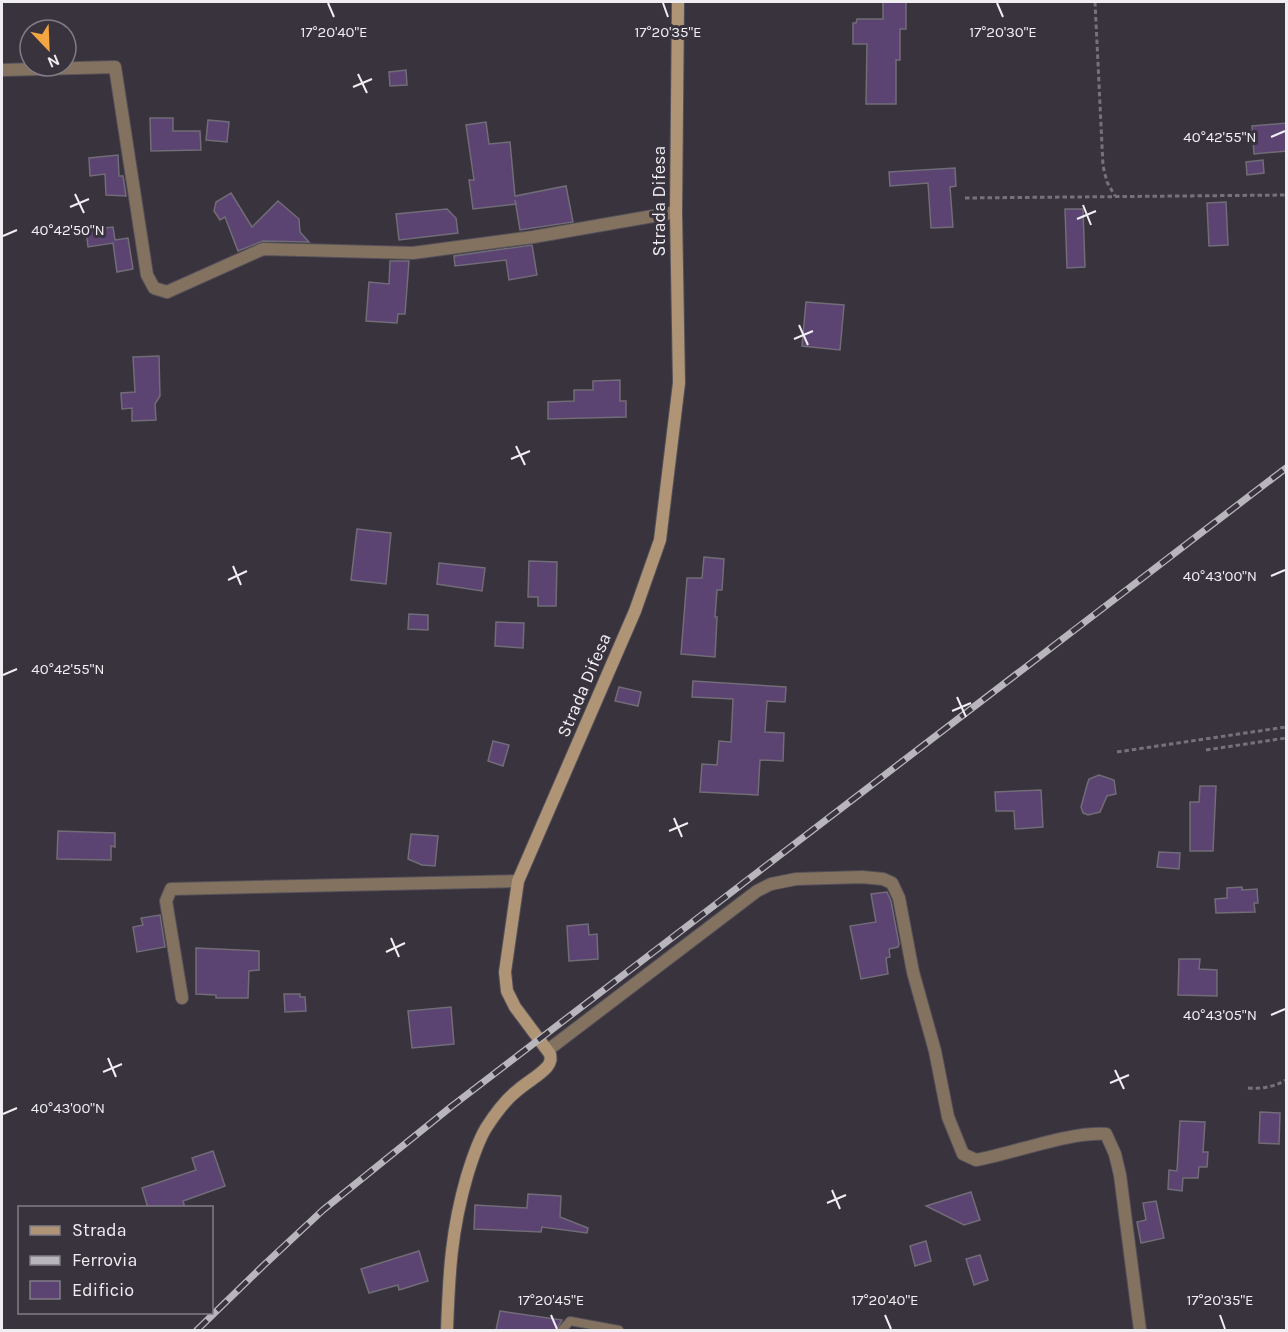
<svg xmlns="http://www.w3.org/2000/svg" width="1288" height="1332" viewBox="0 0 1288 1332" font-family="Karla,sans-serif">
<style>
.building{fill:#5b4472;stroke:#716c77;stroke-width:1.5}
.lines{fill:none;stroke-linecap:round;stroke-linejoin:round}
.lane-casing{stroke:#55515a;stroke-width:10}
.street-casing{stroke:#55515a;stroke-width:14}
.secondary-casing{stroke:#55515a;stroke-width:14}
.path{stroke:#76727b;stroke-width:3;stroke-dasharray:4.5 3;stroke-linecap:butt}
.lane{stroke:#847260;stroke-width:8}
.street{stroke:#847260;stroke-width:12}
.secondary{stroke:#af9476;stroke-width:12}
.rail-casing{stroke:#b8b5bc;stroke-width:7}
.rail{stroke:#38333d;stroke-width:4.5;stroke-dasharray:14;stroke-linecap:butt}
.ticks{fill:none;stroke:#f0edf3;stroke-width:2}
.labels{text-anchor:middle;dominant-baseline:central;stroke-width:6;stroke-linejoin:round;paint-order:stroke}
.street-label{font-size:18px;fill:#f0edf3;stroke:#38333d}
.ticks-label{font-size:15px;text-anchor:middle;fill:#f0edf3;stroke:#38333d;stroke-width:6;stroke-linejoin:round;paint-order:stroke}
</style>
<rect width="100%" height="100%" fill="#38333d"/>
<g class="building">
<polygon points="883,2 906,2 906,29 900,29 900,60 896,60 896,104 866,104 867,44 853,44 853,23 856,23 857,19 883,19"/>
<polygon points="406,70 407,85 390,86 389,72"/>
<polygon points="150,118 173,118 173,131 200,131 201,150 151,151"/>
<polygon points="208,120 229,122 227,142 206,140"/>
<polygon points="486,122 489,144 510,142 515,196 566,186 573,222 520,230 515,200 516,204 473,209 469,180 474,180 466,125"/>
<polygon points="1287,123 1287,151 1254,154 1252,126"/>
<polygon points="118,155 119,176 123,176 126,196 106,195 105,174 90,176 89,158"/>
<polygon points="1263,160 1264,173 1247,175 1246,162"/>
<polygon points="955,168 956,186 950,187 953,227 931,228 928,183 890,186 889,172"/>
<polygon points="231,193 252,227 278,201 299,219 300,232 309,242 263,241 238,251 225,217 220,220 214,211 216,202"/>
<polygon points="1226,202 1228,245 1209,246 1207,203"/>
<polygon points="447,209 456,218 458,233 399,240 396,214"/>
<polygon points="1065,209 1083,209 1085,267 1067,268"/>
<polygon points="113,227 115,240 128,238 133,269 117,272 113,243 88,247 86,230"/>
<polygon points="532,245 537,275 509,280 506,260 455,266 454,256"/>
<polygon points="390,261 409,261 405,314 398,314 397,323 366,321 369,282 389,284"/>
<polygon points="806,302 844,305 840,350 802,346"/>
<polygon points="159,356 160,396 155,404 156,420 132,421 132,408 122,409 121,393 135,392 133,357"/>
<polygon points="620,380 620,401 626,401 626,417 548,419 548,402 574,401 574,390 593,390 593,381"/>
<polygon points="357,529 391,533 386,584 351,580"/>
<polygon points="704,557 724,559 722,590 717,590 715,617 717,617 715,657 681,654 687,578 702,578"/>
<polygon points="529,561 557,562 556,606 538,606 538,597 528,597"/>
<polygon points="439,563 485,568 482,591 437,584"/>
<polygon points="409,614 428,615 428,630 408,629"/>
<polygon points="496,622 524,623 523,648 495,646"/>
<polygon points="693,681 786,687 785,702 767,701 765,732 784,733 783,761 760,760 758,795 700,792 702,764 717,765 719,741 731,742 733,699 692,697"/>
<polygon points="619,687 641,692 638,706 615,701"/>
<polygon points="493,741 509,745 503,766 488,761"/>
<polygon points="1099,775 1114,780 1116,794 1107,796 1100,812 1088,815 1083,813 1081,807 1087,785 1089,779"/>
<polygon points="1200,786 1216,786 1213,851 1190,851 1190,802 1199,802"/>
<polygon points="1041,790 1043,827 1015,829 1014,811 996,811 995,792"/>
<polygon points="58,831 115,833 115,847 111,846 111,860 57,859"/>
<polygon points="411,834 438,836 435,866 422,865 408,859"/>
<polygon points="1159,852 1180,853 1179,869 1157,867"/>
<polygon points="1242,887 1242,890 1257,889 1258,903 1254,903 1255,912 1216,913 1215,899 1227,898 1227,888"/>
<polygon points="887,892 891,901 899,944 898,947 889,949 890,957 886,958 888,974 861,979 850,926 876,922 871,894"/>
<polygon points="160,915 165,947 137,952 133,927 143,925 141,918"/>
<polygon points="588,924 589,935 597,934 598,959 569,961 567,926"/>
<polygon points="196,948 259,951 259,970 249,971 248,998 216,998 216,995 196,994"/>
<polygon points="1179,959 1200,959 1199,969 1217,970 1217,996 1178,995"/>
<polygon points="284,994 300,994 300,997 305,997 306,1011 285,1012"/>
<polygon points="451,1007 454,1044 412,1048 408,1011"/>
<polygon points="1260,1112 1280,1113 1279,1144 1259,1143"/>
<polygon points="1180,1121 1205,1122 1203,1152 1208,1152 1207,1167 1199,1167 1198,1178 1183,1178 1182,1191 1168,1189 1169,1170 1177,1171"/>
<polygon points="213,1151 225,1186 183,1201 185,1208 148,1208 142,1188 196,1170 192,1158"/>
<polygon points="971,1192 980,1220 964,1225 926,1206"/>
<polygon points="528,1194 561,1196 560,1217 588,1228 587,1233 542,1227 541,1232 474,1229 475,1205 527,1208"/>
<polygon points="1156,1201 1164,1238 1141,1243 1137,1222 1146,1220 1143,1203"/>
<polygon points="926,1241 931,1261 915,1266 910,1246"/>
<polygon points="419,1251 428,1281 399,1290 398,1285 369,1293 361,1269"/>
<polygon points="980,1255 988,1280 974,1285 966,1259"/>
<polygon points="500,1311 562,1320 556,1330 496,1330"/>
</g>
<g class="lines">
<defs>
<polyline id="lane" points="562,1330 570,1321 619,1330"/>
<g id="street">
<polyline points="2,70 115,67 147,275 154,288 167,292 263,249 413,253 533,237 676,212"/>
<polyline points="182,998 166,901 171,889 518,881"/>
<path d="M548,1050L757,891L771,884L796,879L862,877L883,879L892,883L899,898L913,972L935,1051L948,1117L963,1154L976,1160C1015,1153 1067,1132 1106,1134L1115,1154L1120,1175L1140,1330"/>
</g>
<path id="secondary" d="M447,1330C449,1274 451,1231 467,1176C472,1160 477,1143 486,1128C495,1114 505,1100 518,1090C527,1082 539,1076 547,1067C551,1062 551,1059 550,1054L515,1007L507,991L505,972L518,881L635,611L660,540L679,383L676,212L678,2"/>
</defs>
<use href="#lane" class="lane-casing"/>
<use href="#street" class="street-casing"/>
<use href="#secondary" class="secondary-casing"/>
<g class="path">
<polyline points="1095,2 1103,166 1107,182 1115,196"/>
<polyline points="965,198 1286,195"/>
<polyline points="1206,750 1286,738"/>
<polyline points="1117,752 1286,727"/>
<path d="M1248,1088C1263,1089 1273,1087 1286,1080"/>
</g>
<use href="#lane" class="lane"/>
<use href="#street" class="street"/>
<use href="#secondary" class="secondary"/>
<defs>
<polyline id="rail" points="197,1330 265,1264 323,1210 452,1106 1286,468"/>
</defs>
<use href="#rail" class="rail-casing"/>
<use href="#rail" class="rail"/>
</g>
<path class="ticks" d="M328,3L334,17M663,3L668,17M997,3L1003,17M358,74L367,93M353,87L372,79M1271,137L1285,131M75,194L84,213M1083,205L1091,225M70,207L89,199M1077,219L1096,211M3,236L17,230M799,325L808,345M794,339L813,331M516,446L525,465M511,459L530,451M233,566L241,585M1271,576L1285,570M228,580L247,571M3,675L17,669M957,697L966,717M952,711L971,703M674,818L682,837M669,831L688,823M391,938L399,957M386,952L405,943M1271,1015L1285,1009M108,1058L116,1077M1115,1070L1124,1089M103,1072L122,1064M1110,1083L1129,1075M3,1114L17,1108M832,1190L840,1209M827,1203L846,1195M551,1315L557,1329M885,1315L891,1329M1220,1315L1225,1329"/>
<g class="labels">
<g class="street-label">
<text transform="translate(659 201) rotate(-90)">Strada Difesa</text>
<text transform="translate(584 685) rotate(-67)">Strada Difesa</text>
</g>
</g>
<g class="ticks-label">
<text x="334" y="37">17°20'40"E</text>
<text x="668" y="37">17°20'35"E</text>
<text x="1003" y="37">17°20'30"E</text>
<text x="1220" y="142">40°42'55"N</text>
<text x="68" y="235">40°42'50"N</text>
<text x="1220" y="581">40°43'00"N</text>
<text x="68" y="674">40°42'55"N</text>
<text x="1220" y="1020">40°43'05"N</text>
<text x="68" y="1113">40°43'00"N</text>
<text x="551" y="1305">17°20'45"E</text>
<text x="885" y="1305">17°20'40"E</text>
<text x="1220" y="1305">17°20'35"E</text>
</g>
<rect width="1288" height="1332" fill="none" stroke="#f0edf3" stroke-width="6"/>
<rect x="18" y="1206" width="195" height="108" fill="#38333d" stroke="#827d86" stroke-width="1.5"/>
<rect x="30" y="1226" width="30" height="9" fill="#af9476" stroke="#827d86" stroke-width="1.5"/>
<text x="72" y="1236" font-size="18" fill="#f0edf3">Strada</text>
<rect x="30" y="1256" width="30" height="9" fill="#b8b5bc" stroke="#827d86" stroke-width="1.5"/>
<text x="72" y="1266" font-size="18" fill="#f0edf3">Ferrovia</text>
<rect x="30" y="1281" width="30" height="18" fill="#5b4472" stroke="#827d86" stroke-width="1.5"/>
<text x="72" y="1296" font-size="18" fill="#f0edf3">Edificio</text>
<g transform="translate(48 48) rotate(157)"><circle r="28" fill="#38333d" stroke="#827d86" stroke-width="1.5"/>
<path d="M0-4.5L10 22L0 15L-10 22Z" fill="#f2a541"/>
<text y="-9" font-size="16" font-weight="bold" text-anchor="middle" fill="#f0edf3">N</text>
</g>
</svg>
